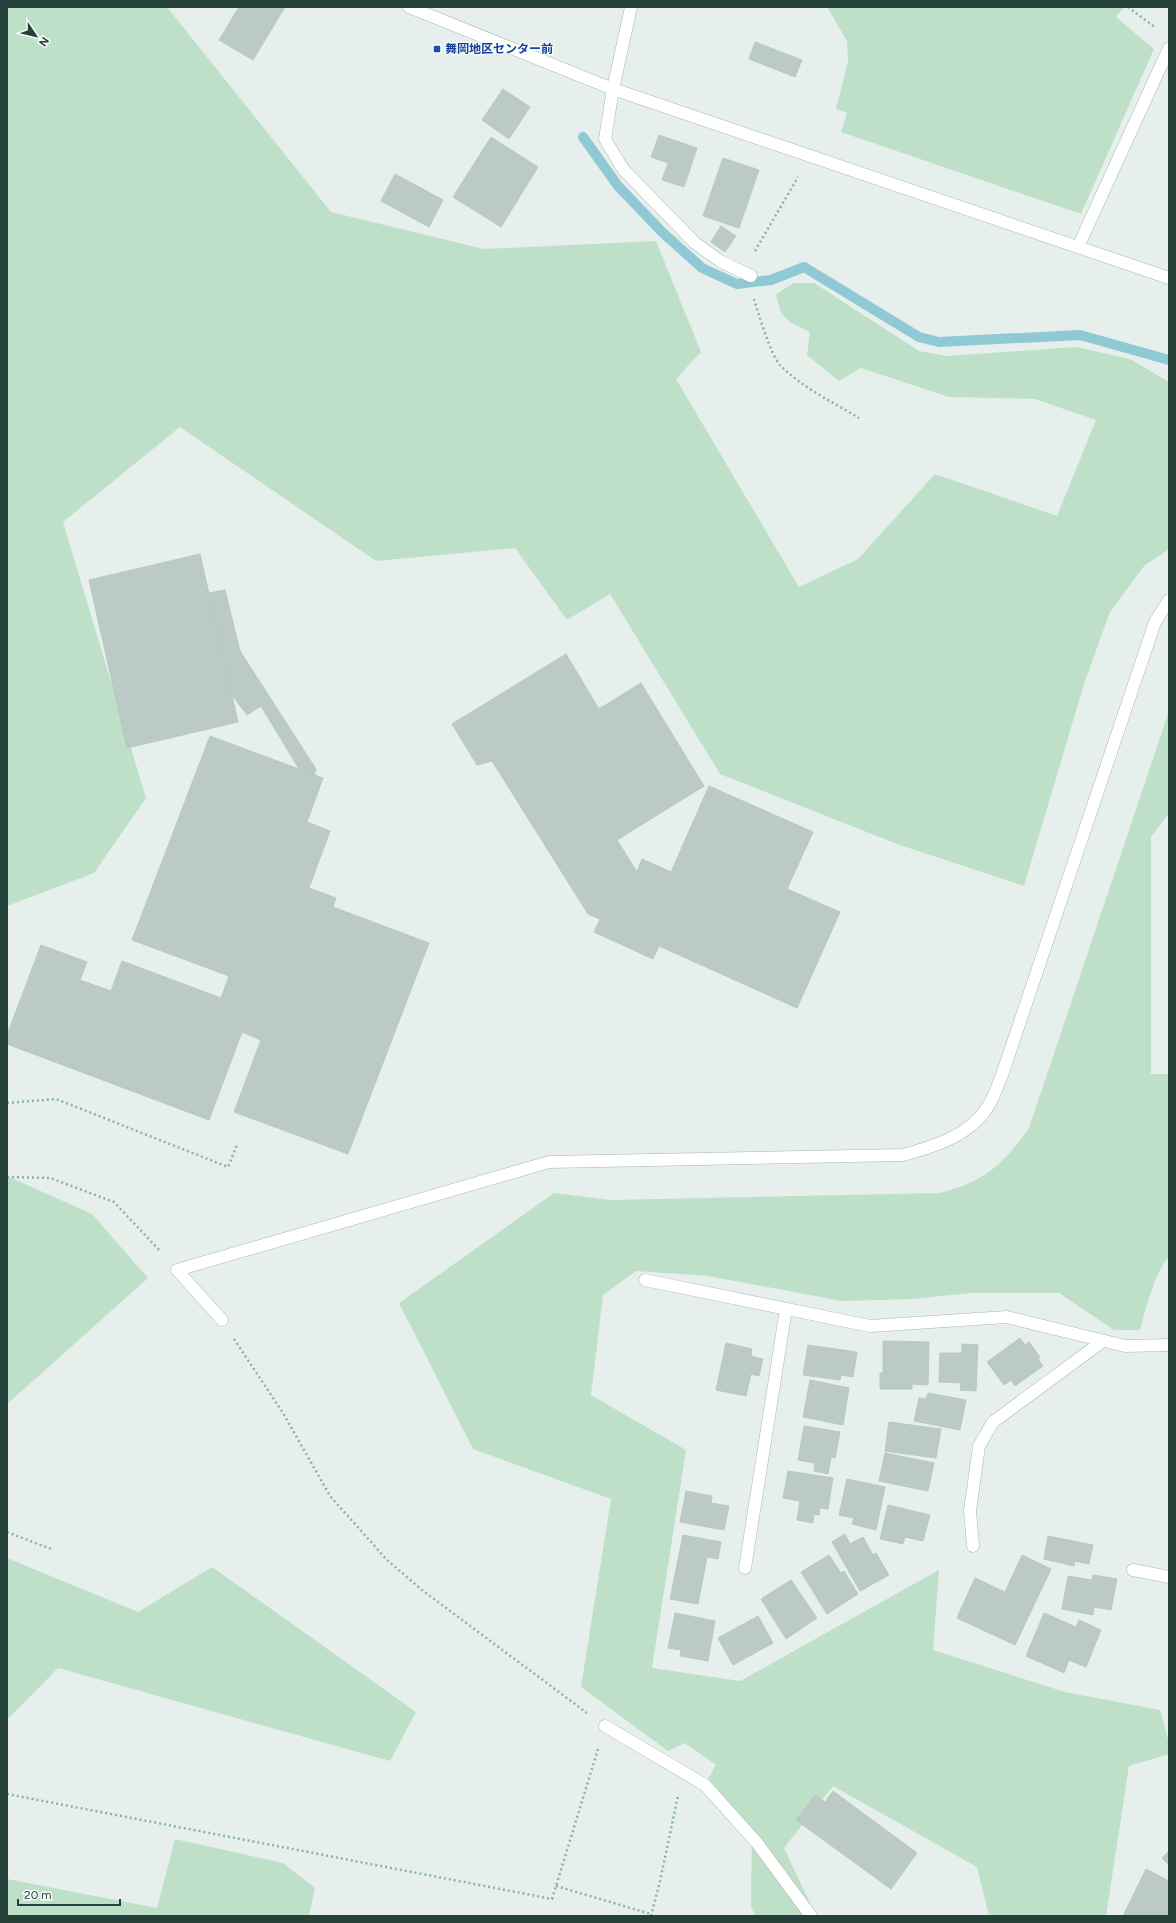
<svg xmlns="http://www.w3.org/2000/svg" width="1176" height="1923" viewBox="0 0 1176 1923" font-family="Figtree,'Noto Sans JP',sans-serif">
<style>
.green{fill:#bfe0c8}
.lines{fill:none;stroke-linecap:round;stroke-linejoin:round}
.stream{stroke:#8ec9d4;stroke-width:10}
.building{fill:#bbcac4;stroke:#b8c9c2}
.service-casing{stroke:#a8b8b2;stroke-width:13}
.minor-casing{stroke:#a8b8b2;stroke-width:13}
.tertiary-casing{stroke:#a8b8b2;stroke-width:13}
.path{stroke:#86b3a5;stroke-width:2.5;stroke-dasharray:2 3;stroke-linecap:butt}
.service{stroke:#fff;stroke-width:12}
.minor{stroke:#fff;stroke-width:12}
.tertiary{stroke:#fff;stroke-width:12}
.transit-dot{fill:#1a4fb4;stroke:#f7fbf9;stroke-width:1.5}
.labels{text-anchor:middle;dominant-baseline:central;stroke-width:3;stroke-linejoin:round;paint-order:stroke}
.transit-label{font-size:12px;font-weight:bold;fill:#164399;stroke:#f7fbf9;text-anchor:start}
</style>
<rect width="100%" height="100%" fill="#e6efeb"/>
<g class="green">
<path d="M7,7H167L331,212L484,249L656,241L701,352L676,379L799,587L858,559L935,474L1057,516L1096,420L1035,399L949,397L861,368L839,381L807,355L810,332C787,321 781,320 776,294L794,283H814L919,351L947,356L1076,347L1130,359L1169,382V549L1144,566L1110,612L1084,684L1024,886L897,844L720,774L610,594L567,620L515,548L376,561L180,427L63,522L146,798L94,873L7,906Z"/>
<polygon points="827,7 1124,7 1116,17 1154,49 1081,214 841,132 847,113 836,109 848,62 847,41"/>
<path d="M1169,711V813L1151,837V1074H1169V1257C1156,1268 1145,1312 1140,1330H1114L1059,1293H971L912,1299L842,1301L708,1276L636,1271L603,1295L591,1395L686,1450L652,1668L740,1681L939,1570L933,1650L1065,1692L1160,1710L1169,1743V1754L1129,1766L1106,1916H989L977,1867L833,1786L784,1848L816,1916H755L751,1906L752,1828L708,1779L716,1765L685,1743L668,1751L581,1687L611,1499L473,1449L399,1303L554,1193L611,1200L940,1193C985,1181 1003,1165 1029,1128Z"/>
<polygon points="7,1176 92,1214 148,1278 7,1404"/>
<polygon points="7,1558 138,1612 212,1567 416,1712 390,1761 58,1668 7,1720"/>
<polygon points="175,1839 283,1863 315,1888 309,1916 7,1916 7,1879 157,1908"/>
</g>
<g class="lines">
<polyline class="stream" points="583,137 618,186 662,232 702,268 737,284 771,280 804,267 919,337 939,342 1080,335 1169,360"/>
</g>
<g class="building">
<polygon points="239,7 285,7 253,60 219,40"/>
<polygon points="755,42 802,60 795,77 749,59"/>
<polygon points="503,89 530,107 509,139 482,120"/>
<polygon points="659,135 697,148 684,187 662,180 668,163 651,157"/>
<polygon points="491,137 538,167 501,227 453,197"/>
<polygon points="723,158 759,170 739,228 703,216"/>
<polygon points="395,174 443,200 429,227 381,201"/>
<polygon points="721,226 736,236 725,252 711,242"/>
<polygon points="200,554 238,722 127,748 89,580"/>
<polygon points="225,590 240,651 316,769 314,775 299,769 261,706 247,715 232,695 209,593"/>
<polygon points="566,654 599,709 641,683 704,786 617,840 637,872 642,859 671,872 709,786 813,832 787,889 840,912 797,1008 659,946 653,959 594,932 600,919 588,914 492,761 477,765 452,724"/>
<polygon points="210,736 323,778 307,822 330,831 309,888 336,898 333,907 429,943 348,1154 234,1112 261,1040 242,1032 209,1120 7,1044 7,1035 41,945 87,962 80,980 111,991 122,961 221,998 229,976 132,940"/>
<polygon points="1020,1338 1025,1345 1029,1342 1040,1357 1038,1359 1043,1366 1015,1386 1011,1380 1004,1385 987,1362"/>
<polygon points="883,1341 929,1342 928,1385 912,1384 912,1389 880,1389 880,1373 883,1373"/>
<polygon points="726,1343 752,1349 751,1356 763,1359 759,1376 751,1374 746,1396 716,1390"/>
<polygon points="962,1344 978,1345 976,1391 960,1390 961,1383 939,1382 940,1353 962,1353"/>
<polygon points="808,1345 857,1352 853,1377 841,1375 840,1380 803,1375"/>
<polygon points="810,1380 849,1388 843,1425 803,1417"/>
<polygon points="928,1393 966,1400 960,1430 914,1421 919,1398 926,1399"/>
<polygon points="889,1422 941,1429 936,1458 885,1451"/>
<polygon points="804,1426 840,1432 835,1458 831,1457 828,1474 814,1471 815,1463 798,1460"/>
<polygon points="885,1453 934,1463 928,1491 879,1481"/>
<polygon points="788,1471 833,1478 828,1509 820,1508 819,1515 814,1514 813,1523 797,1520 800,1501 783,1498"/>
<polygon points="847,1479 885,1487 876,1530 852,1524 854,1518 839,1515"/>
<polygon points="686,1491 712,1496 711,1503 729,1506 724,1530 680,1522"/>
<polygon points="888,1505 930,1515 923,1541 905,1537 903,1544 880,1539"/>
<polygon points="845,1534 850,1544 863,1537 873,1555 876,1553 889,1575 860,1591 832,1542"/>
<polygon points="683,1535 721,1542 718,1559 707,1557 698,1604 670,1599"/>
<polygon points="1048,1536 1093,1545 1089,1564 1075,1561 1074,1566 1044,1559"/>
<polygon points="829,1555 841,1573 844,1571 858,1594 827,1614 801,1572"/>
<polygon points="1022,1555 1051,1569 1015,1645 957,1618 975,1578 1005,1592"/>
<polygon points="1093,1575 1117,1579 1111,1610 1094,1607 1093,1615 1062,1609 1068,1576 1092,1580"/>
<polygon points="791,1580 817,1618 786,1639 761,1599"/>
<polygon points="675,1613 715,1621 708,1661 680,1656 681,1650 668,1648"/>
<polygon points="1044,1613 1076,1627 1079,1620 1101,1630 1086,1667 1069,1660 1064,1673 1026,1656"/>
<polygon points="758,1616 773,1643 733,1665 718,1638"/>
<polygon points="833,1791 917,1853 891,1889 796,1820 815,1795 825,1802"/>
<polygon points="1169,1851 1169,1865 1162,1858"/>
<polygon points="1146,1869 1169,1881 1169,1916 1123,1916"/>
</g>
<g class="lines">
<defs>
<g id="service">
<polyline points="613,89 605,139 623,169 695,243 720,261 751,276"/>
<polyline points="1078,247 1169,48"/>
</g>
<g id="minor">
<polyline points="645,1280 870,1326 1007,1317 1125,1346 1169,1345"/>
<path d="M222,1320L177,1270L549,1162L903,1155C936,1146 972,1135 990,1103C995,1095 998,1084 1002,1075L1155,622L1169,600"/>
<polyline points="973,1546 970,1511 979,1446 993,1422 1103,1341"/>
<polyline points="745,1568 786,1309"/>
<polyline points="1133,1570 1169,1577"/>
<polyline points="605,1726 705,1785 757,1843 811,1916"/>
</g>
<g id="tertiary">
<polyline points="409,7 613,89 1169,278"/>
<polyline points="613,89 631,7"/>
</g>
</defs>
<use href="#service" class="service-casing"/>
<use href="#minor" class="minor-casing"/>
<use href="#tertiary" class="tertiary-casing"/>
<g class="path">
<polyline points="1128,7 1156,28"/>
<polyline points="755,251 798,177"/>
<path d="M754,299C758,313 771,355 780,365C800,386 834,403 859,418"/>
<polyline points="7,1103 56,1099 228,1167 237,1145"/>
<polyline points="7,1177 50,1178 114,1202 161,1252"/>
<polyline points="234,1339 283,1413 330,1496 387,1560 422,1590 587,1713"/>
<polyline points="7,1532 51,1549"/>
<polyline points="7,1794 552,1899 598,1749"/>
<polyline points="556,1886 651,1914"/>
<polyline points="651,1916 660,1881 678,1796"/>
</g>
<use href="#service" class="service"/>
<use href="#minor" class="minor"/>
<use href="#tertiary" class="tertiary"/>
</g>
<rect class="transit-dot" x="433" y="45" width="8" height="8" rx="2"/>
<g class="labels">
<g class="transit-label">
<text x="445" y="49">舞岡地区センター前</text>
</g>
</g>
<rect width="1176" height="1923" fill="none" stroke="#24423a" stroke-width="16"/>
<g transform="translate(36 36) rotate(125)" stroke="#f7fbf9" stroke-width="3" paint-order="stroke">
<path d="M0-3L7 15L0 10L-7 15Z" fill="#24423a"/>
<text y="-6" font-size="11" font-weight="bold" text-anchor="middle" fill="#24423a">N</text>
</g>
<path d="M18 1899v6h102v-6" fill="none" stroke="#24423a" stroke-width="2"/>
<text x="24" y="1899" font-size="12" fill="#24423a" stroke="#f7fbf9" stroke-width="3" paint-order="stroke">20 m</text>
</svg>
